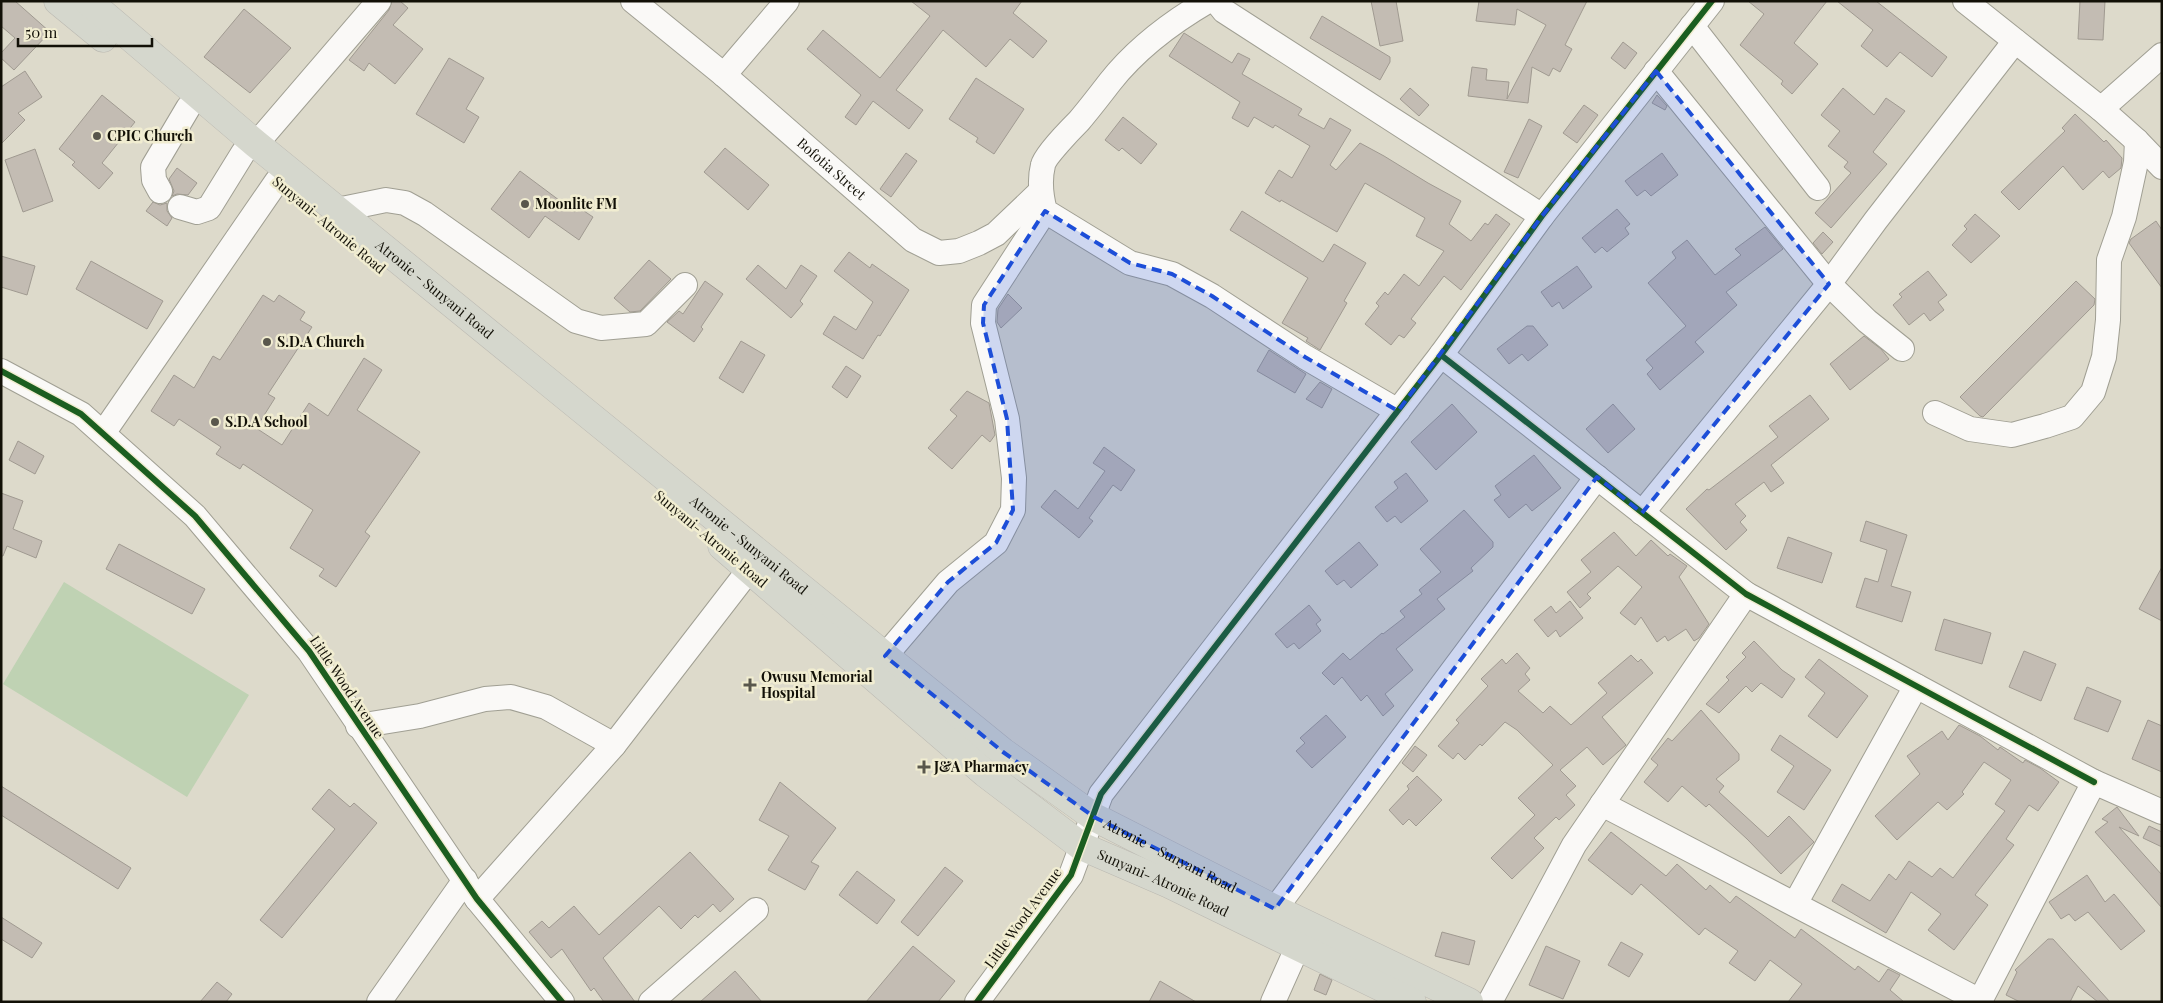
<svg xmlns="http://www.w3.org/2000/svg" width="2163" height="1003" font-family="'Playfair Display',serif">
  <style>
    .green { fill: #bfd2b3 }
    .building { fill: #c3bcb3; stroke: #a09a91 }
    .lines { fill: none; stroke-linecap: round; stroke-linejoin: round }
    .minor-casing { stroke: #a09f93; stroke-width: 26 }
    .highway-casing { stroke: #bbb9b2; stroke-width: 29 }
    .minor { stroke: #faf9f7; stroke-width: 24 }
    .highway { stroke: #d5d7cd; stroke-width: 28 }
    .cycleway-casing { stroke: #f1edd1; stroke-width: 9 }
    .cycleway { stroke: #1b5e20; stroke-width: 6 }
    .marked { fill: #1d4ed8; fill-opacity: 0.2; stroke: #1d4ed8; stroke-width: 4; stroke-dasharray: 10 6; stroke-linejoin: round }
    .poi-dot { fill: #59574c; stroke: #f1edd1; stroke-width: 2 }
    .labels { text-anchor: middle; stroke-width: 5; stroke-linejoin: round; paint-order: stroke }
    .poi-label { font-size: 14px; font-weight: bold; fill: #121007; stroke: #f1edd1; text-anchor: start }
    .street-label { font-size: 14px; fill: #121007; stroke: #f1edd1 }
  </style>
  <rect width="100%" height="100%" fill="#dddacb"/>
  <path class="green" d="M64 582 249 695 187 797 3 684Z"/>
  <path class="building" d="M1 1H15L50 32 14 70 1 58V53L15 38 1 26Z
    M392 1H400L408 8 393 25 423 49 395 84 369 63 364 71 349 60 389 10Z
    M911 1H1022L1013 13 1047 41 1033 58 1010 39 986 67 943 30 896 90 923 110 909 129 873 101 856 125 845 117 861 95 807 49 823 30 880 78 930 16Z
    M1371 1H1396L1403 41 1380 46Z
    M1479 1H1587L1565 45 1572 49 1560 72 1553 68 1549 76 1532 67 1528 103 1468 96 1472 67 1487 69 1486 80 1509 82 1507 99 1546 25 1517 9 1515 25 1476 21Z
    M1748 1H1827L1794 43 1818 64 1792 94 1781 84 1783 81 1740 45 1764 14Z
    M1837 1H1876L1947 57 1932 77 1900 52 1887 67 1861 46 1873 30Z
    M2080 1H2105L2103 40 2078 39Z
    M244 9 291 48 250 93 204 57Z
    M1322 16 1390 57V62L1380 80 1310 38Z
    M1184 33 1232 63 1238 53 1250 59 1242 74 1302 109 1298 115 1324 129 1330 118 1351 130 1330 165 1336 170 1360 143 1384 156 1428 183 1461 201 1449 224 1471 241 1485 223 1488 225 1496 214 1510 224 1461 290 1444 276 1411 319 1416 323 1404 338 1399 335 1391 345 1365 324 1379 306 1376 303 1385 292 1388 295 1404 274 1419 286 1444 251 1416 236 1425 218 1365 183 1337 232 1281 200 1280 202 1265 193 1279 170 1292 178 1310 146 1275 125 1273 128 1254 117 1248 127 1232 118 1240 102 1169 56Z
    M1623 42 1637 53 1625 69 1611 58Z
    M449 58 484 78 466 109 479 117 464 143 416 114Z
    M25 71 42 97 18 113 25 120 1 144V87Z
    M976 78 1024 109 994 154 976 142 978 138 949 119Z
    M1410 88 1429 105 1419 116 1400 99Z
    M1843 88 1874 115 1886 98 1905 111 1873 152 1887 164 1831 228 1815 213 1851 173 1844 167 1848 162 1828 146 1840 131 1821 115Z
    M102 95 135 122 102 163 113 173 99 189 72 165 75 162 59 149Z
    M1657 95 1667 106 1665 110 1652 103Z
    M1584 105 1598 115 1577 143 1563 133Z
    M2075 114 2104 142 2106 140 2122 158 2121 168 2109 178 2103 171 2083 190 2063 166 2019 210 2001 192 2065 131 2062 128Z
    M1123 117 1157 144 1141 164 1122 148 1119 151 1105 140Z
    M1529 119 1542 126 1518 178 1504 172Z
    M725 148 769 185 748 210 704 172Z
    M35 149 53 201 23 212 5 160Z
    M906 153 917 161 891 197 880 189Z
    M1662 153 1678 175 1651 196 1645 190 1637 196 1625 181Z
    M177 168 197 183 188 195 177 194 172 196 174 191 169 179Z
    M520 171 575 212 578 207 593 217 579 240 545 216 529 238 491 209Z
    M153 202 160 205 167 203V211L172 218 167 226 146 211Z
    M1617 209 1630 224 1625 228 1629 234 1607 252 1602 247 1595 253 1582 238Z
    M1242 211 1323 262 1334 244 1366 263 1344 301 1347 303 1320 350 1306 341 1308 338 1282 323 1308 278 1230 230Z
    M1975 214 2000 236 1971 263 1952 245 1967 229 1964 226Z
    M2156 221 2162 230V288L2129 243 2131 239Z
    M1765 227 1783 249 1726 292 1737 305 1695 342 1704 352 1660 390 1647 374 1653 368 1646 360 1686 326 1648 283 1676 258 1672 252 1687 240 1715 275 1741 255 1735 249Z
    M1823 232 1833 242 1822 254 1813 243Z
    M849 252 870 268 872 264 909 290 880 336 878 335 863 359 823 334 834 316 856 330 873 302 834 271Z
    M1 256 35 266 27 295 1 287Z
    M649 260 671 279 640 311 630 312 614 298Z
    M91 261 163 301 147 329 76 289Z
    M758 265 786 289 801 265 817 276 800 301 803 304 791 318 746 279Z
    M1577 266 1592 287 1563 309 1559 302 1552 307 1541 292Z
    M1928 271 1947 295 1938 302 1944 310 1930 321 1924 313 1909 325 1893 305 1902 297 1899 294Z
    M705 281 723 294 701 327 703 329 694 342 667 322 679 311 683 314Z
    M2076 281 2095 299 2094 305 1983 417 1980 416 1960 397Z
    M1008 294 1022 308 1001 328 997 322 998 309Z
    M263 295 274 302 279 295 305 312 300 320 312 327 268 394 275 398 256 428 282 445 309 403 328 416 364 358 382 370 357 410 420 452 365 532 370 536 336 587 319 576 324 569 290 548 313 510 243 464 240 469 216 454 221 447 179 419 174 426 151 411 174 375 194 388 213 356 220 360Z
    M1527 326H1533L1548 345 1528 361 1522 354 1509 364 1497 349Z
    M1864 336 1881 349 1889 359 1850 390 1830 364Z
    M741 341 765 355 743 393 719 378Z
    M1269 350 1306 374 1295 393 1257 371Z
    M846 366 861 376 847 398 832 387Z
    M1320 382 1332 389 1322 408 1306 399Z
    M967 391 989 403 995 435 990 442 982 435 952 469 928 448 957 416 950 410Z
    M1810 395 1829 419 1771 465 1784 483 1771 492 1764 482 1735 504 1746 516 1740 522 1747 530 1726 550 1686 509 1707 489 1709 490 1778 437 1769 426Z
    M1452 404 1477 432 1436 470 1411 442Z
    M1613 404 1635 429 1608 453 1586 429Z
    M18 441 44 456 35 474 9 460Z
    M1104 447 1135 470 1121 491 1113 485 1089 518 1093 521 1079 538 1041 507 1055 490 1078 509 1105 471 1093 463Z
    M1534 455 1561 488 1532 511 1526 504 1509 518 1494 500 1501 495 1495 486Z
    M1406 473 1428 501 1401 523 1395 516 1387 522 1375 507 1398 488 1394 482Z
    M1 493 23 501 13 529 42 541 36 558 7 546 3 556H1Z
    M1464 510 1493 542V547L1471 568 1473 571 1437 599 1445 609 1396 649 1413 670 1385 694 1394 706 1383 716 1367 695 1361 701 1342 677 1334 685 1322 673 1343 653 1350 660 1382 633 1383 634 1405 617 1400 611 1422 594 1419 590 1441 572 1420 549Z
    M1866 521 1907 535 1891 586 1911 592 1902 622 1856 607 1865 578 1878 582 1887 550 1860 541Z
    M1614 532 1636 556 1651 540 1668 556 1670 554 1687 566 1679 577 1709 624 1699 638 1694 641 1686 629 1668 641 1665 636 1657 642 1641 617 1635 625 1620 613 1642 587 1618 566 1587 594 1591 598 1580 608 1567 592 1591 572 1581 560Z
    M1788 537 1832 553 1822 583 1777 568Z
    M1359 542 1378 565 1351 588 1344 580 1337 585 1325 571Z
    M119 544 205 589 192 614 106 569Z
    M2162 567V621L2139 609Z
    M1570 601 1583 618 1560 637 1556 630 1548 637 1534 620 1551 606 1556 613Z
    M1309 605 1321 620 1316 624 1321 631 1299 649 1294 643 1287 648 1275 634Z
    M1944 619 1991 633 1982 664 1935 650Z
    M1754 641 1782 670 1795 679 1782 698 1761 683 1752 692 1746 686 1719 713 1706 704 1729 680 1726 677 1746 657 1742 653Z
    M2024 651 2056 664 2041 701 2009 687Z
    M1517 653 1530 668 1525 674 1530 680 1518 691 1543 713 1550 706 1571 725 1607 693 1598 683 1631 655 1638 662 1641 659 1653 673 1602 717 1626 745 1603 765 1587 747 1560 770 1576 786 1566 795 1575 805 1559 820 1556 817 1534 838 1544 848 1512 879 1491 858 1535 815 1518 798 1553 765 1517 730 1505 722 1482 746 1480 744 1465 760 1458 753 1453 759 1438 746 1459 723 1456 720 1488 686 1481 679 1502 659 1506 664Z
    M1819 659 1868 696 1837 738 1808 716 1825 693 1805 677Z
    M2087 687 2121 701 2108 732 2074 719Z
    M1701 710 1739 754V760L1716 779 1724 786 1719 792 1768 837 1789 816 1814 842 1781 874 1747 839 1709 804 1706 807 1682 786 1668 802 1644 782 1658 765 1651 759 1668 738 1672 741Z
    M1326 715 1346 737 1312 768 1296 751 1305 743 1300 738Z
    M2148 720 2162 726V772L2132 759Z
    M1959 725 1980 736 1998 750 2000 747 2023 763 2025 760 2040 768 2059 782 2038 811 2029 805 2006 839 2014 845 1975 895 1988 905 1954 950 1928 930 1941 914 1911 892 1886 933 1832 901 1842 884 1870 901 1889 874 1896 880 1909 861 1932 877 1940 868 1953 878 2005 811 1995 804 2011 780 1984 762 1962 792 1964 794 1947 810 1938 802 1897 840 1875 816 1920 774 1907 756 1942 731 1948 740Z
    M1780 735 1831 770 1804 810 1777 792 1794 766 1771 750Z
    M1415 746 1427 755 1413 772 1402 763Z
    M1417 776 1442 800 1416 826 1409 819 1403 825 1389 810 1409 789 1407 786Z
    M780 782 836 828 811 862 819 866 805 890 768 870 789 836 759 820Z
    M1 786 131 868 118 889 1 815Z
    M329 789 350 807 354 803 377 823 282 938 260 920 335 829 312 809Z
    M2117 807 2139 836 2119 827 2162 875V908L2095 832 2108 822 2102 819Z
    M2149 826 2162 832V847L2143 838Z
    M1611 832 1666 876 1677 864 1706 890 1710 885 1730 903 1736 896 1795 938 1801 929 1855 970 1858 966 1879 982 1888 969 1900 975 1890 990 1904 1002H1788L1802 984 1770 960 1755 981 1729 963 1738 951 1705 928 1699 935 1641 884 1632 895 1588 860Z
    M690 852 734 899 720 912 713 904 698 918 695 915 681 929 659 906 603 958 635 1002H604L594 988 591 991 562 949 551 958 529 932 542 921 549 928 574 906 599 935Z
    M945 867 963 881 918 936 901 922Z
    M857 871 895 900 877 924 839 895Z
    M2087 875 2105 902 2114 894 2145 931 2121 950 2088 912 2075 921 2069 914 2061 919 2049 902Z
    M1 917 42 943 32 958 1 939Z
    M1442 932 1475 941 1469 965 1435 956Z
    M2048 939H2053L2110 1002H2098L2078 986 2070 1002H2020L2006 995 2017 972 2015 970Z
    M1621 942 1643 954 1629 977 1608 965Z
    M913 946 955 981 938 1002H866Z
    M1546 946 1580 961 1563 999 1529 985Z
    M735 971 762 1002H700Z
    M1320 974 1332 980 1326 995 1314 990Z
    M1160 981 1196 1002H1149Z
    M217 982 232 994 226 1002H200Z"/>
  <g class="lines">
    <g class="minor-casing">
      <g id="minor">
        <path id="s1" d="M633 1 724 75 913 240 939 253 959 251 979 243 996 234 1040 192"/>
        <path d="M1208 1C1172 22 1136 49 1110 82 1100 95 1090 108 1079 121 1071 129 1045 156 1043 165 1039 181 1041 196 1045 211L1130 263 1172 274 1212 296 1305 357 1398 411"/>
        <path d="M1216 1 1224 11 1542 216"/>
        <path d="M1965 1 2101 109 2162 55"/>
        <path d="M1692 26 1818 188"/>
        <path d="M1656 71 1829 284 1867 321 1902 349"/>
        <path d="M724 75 787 1"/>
        <path d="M2101 109 2137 141 2162 167"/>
        <path d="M256 144 379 1"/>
        <path d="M160 191 154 180 153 167 188 108"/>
        <path d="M180 207 197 212 209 208 243 153"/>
        <path d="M337 210 386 200 405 203 425 214 576 321 601 328 646 324 685 285"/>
        <path d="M1441 355 1746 594 2094 782"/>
        <path d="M1 371 81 414 195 516 309 651 477 899 562 1002"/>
        <path d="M1935 413 1970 429 2012 435 2045 426 2072 417 2093 392 2104 357 2108 320 2109 260 2124 217 2136 162 2137 141"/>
        <path d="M104 432 277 181"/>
        <path d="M1642 513 1829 284 1876 220 2015 41"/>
        <path d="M885 656 948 582 996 543 1013 510 1014 478 1007 419 983 323 984 305 1045 211"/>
        <path d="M358 726 420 716 485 699 511 697 546 707 614 745"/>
        <path d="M1602 804 1980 1001"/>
        <path d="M477 899 614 745 749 570"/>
        <path d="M1795 904 1916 686"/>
        <path d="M1275 909 1597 477"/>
        <path d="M379 1002 465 880"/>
        <path d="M651 1002 756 910"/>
        <path d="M977 1002 1071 875 1101 794 1441 355 1542 216 1712 1"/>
        <path d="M1273 1002 1298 946"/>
        <path d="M1490 1002 1574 845 1746 594"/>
        <path d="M1982 1002 1980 1001 2094 782 2162 812"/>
      </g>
    </g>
    <g class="highway-casing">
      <g id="highway">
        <path d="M58 1 103 38"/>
        <path id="s2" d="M88 1 256 144 1003 752 1094 817 1275 909 1469 1002"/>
        <path id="s3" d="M722 546 985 773 1081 846 1169 884 1412 1002"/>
      </g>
    </g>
    <use href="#minor" class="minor"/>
    <use href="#highway" class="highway"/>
    <g class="cycleway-casing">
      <path id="cycleway" d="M1441 355 1746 594 2094 782
        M1 371 81 414 195 516 309 651 477 899 562 1002
        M977 1002 1071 875 1101 794 1441 355 1542 216 1712 1"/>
    </g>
    <use href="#cycleway" class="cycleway"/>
  </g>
  <path class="marked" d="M1656 71 1829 284 1642 513 1597 477 1275 909 1094 817 1003 752 885 656 948 582 996 543 1013 510 1007 419 983 323 984 305 1045 211 1130 263 1172 274 1212 296 1305 357 1398 411 1542 216Z"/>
  <g class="poi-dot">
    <circle cx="97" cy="136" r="5"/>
    <circle cx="525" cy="204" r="5"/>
    <circle cx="267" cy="342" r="5"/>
    <circle cx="215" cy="422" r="5"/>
    <path d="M747.5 677.5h5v5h5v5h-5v5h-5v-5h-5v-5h5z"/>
    <path d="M921.5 759.5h5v5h5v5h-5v5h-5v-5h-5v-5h5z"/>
  </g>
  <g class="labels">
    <g class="poi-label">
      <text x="107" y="141">CPIC Church</text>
      <text x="535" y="209">Moonlite FM</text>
      <text x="277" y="347">S.D.A Church</text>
      <text x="225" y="427">S.D.A School</text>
      <text x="761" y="682">Owusu Memorial<tspan x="761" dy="16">Hospital</tspan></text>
      <text x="934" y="772">J&amp;A Pharmacy</text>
    </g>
    <g class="street-label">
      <text dy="5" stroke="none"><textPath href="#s1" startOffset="260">Bofotia Street</textPath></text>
      <text transform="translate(329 225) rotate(40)" y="5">Sunyani- Atronie Road</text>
      <text dy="5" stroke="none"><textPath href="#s2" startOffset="451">Atronie - Sunyani Road</textPath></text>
      <text transform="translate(711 539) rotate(40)" y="5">Sunyani- Atronie Road</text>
      <text dy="5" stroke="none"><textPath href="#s2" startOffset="856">Atronie - Sunyani Road</textPath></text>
      <text transform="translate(347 687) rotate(56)" y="5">Little Wood Avenue</text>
      <text dy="5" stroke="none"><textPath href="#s2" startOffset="1381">Atronie - Sunyani Road</textPath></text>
      <text dy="5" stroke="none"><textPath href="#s3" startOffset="558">Sunyani- Atronie Road</textPath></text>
      <text transform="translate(1023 918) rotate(-54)" y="5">Little Wood Avenue</text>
    </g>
  </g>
  <rect width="2163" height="1003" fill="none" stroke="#121007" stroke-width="5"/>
  <path d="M18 38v8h134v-8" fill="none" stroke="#121007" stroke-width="2.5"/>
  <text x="25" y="38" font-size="15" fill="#121007" stroke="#f1edd1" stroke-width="4" paint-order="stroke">50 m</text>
</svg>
